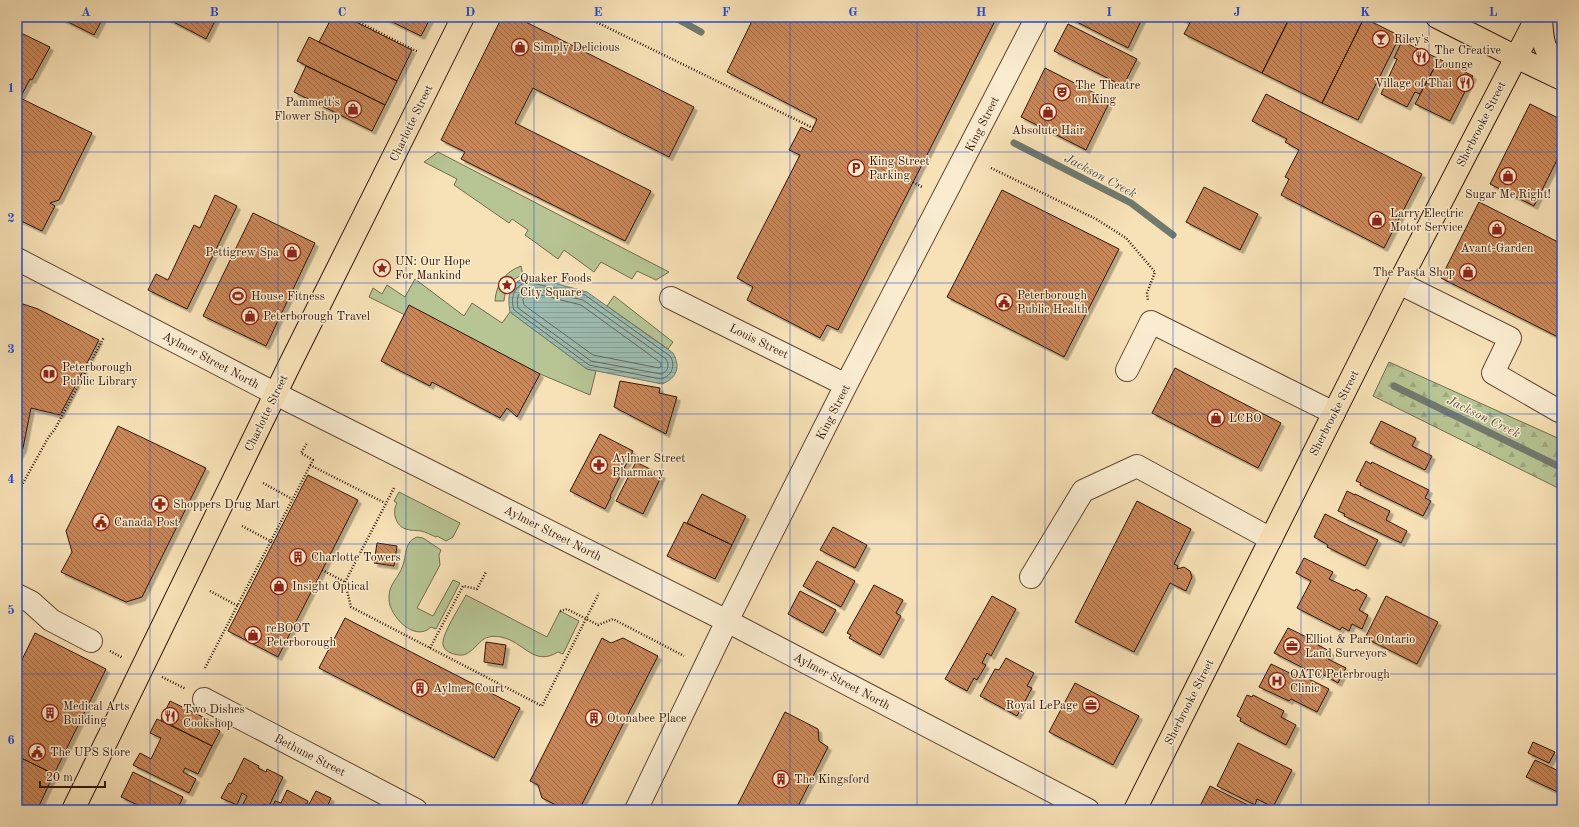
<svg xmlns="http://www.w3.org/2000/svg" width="1579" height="827" font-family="'Old Standard TT',serif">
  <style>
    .green { fill: #b7c493; stroke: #746c4e }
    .forest { fill: url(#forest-firs); stroke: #746c4e }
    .water { fill: url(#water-rules); stroke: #717a6e }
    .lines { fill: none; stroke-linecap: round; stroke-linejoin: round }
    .shore { stroke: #66695d; stroke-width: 1 }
    .stream { stroke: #717a6e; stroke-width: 7 }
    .building { fill: url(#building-back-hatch); stroke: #301509; filter: url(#shadow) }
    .minor-casing { stroke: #624834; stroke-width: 24 }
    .major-casing { stroke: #301509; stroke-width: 24 }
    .path { stroke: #301509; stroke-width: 2.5; stroke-dasharray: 1 2; stroke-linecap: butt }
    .minor { stroke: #faecd0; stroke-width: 22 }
    .major { stroke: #f7e1b6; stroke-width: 22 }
    .grid { fill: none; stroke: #1d4ed8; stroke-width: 1; stroke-opacity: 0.55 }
    .labels { text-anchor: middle; stroke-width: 3; stroke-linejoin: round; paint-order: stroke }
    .poi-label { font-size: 12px; fill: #301509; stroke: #faecd0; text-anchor: start }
    .street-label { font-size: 12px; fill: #301509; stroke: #faecd0 }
    .water-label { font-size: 13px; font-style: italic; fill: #565044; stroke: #faecd0 }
    .neatline { fill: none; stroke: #1d4ed8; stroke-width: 1.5 }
    .grid-label { font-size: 13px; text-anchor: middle; font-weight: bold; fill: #1d4ed8 }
  </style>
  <defs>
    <pattern id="forest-firs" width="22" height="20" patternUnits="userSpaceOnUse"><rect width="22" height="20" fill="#b7c493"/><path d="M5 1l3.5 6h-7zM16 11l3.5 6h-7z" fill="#9ea87d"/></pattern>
    <pattern id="water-rules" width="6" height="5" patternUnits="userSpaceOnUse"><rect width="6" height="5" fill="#9dbdb1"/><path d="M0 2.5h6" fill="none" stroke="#88a297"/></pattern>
    <pattern id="building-back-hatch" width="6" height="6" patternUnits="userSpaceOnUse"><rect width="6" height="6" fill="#c98759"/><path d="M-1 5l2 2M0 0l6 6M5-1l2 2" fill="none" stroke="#a46d48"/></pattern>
    <filter id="shadow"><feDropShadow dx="3.5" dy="3.5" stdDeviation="0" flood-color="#0004"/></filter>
  </defs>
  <rect width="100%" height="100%" fill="#f7e1b6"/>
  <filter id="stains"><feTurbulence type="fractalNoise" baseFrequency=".005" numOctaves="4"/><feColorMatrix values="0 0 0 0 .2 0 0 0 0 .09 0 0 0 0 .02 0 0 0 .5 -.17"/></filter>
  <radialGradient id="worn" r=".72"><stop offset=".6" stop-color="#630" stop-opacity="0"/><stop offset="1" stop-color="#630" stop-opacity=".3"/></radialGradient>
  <path class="green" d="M438 152 669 272 656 280 637 271 632 279 601 262 594 272 564 250 558 259 525 235 528 230 512 219 509 223 454 185 457 179 424 162Z
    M521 266 523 275C510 279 505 288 504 301H495C496 284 505 272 521 266Z
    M415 279 464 316 472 303 502 323 510 312 587 369 596 371 590 395 540 374 409 306 405 315 369 297 373 288 382 294 387 285 405 297Z
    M614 296 673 342 668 349 607 306Z
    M399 492 460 523 453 537 446 541 437 536 436 537C431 535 426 532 421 531 416 530 411 531 406 529 395 526 392 511 397 503L394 501Z
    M417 537 423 538 441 550 439 555 440 565 417 608 433 616 453 580 460 583 436 629 431 627C415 643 389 616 389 599 388 584 399 578 403 565 407 554 404 542 417 537Z
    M466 595 547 637 560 611 579 621 563 654 558 652C533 667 525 642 501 637 480 633 480 647 466 654 462 656 456 655 451 653 448 652 444 649 443 645 441 635 461 605 466 595Z"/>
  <path class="forest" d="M1389 362 1562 440V490L1373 396Z"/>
  <path class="water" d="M526 277 536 278 587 292 673 353C681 367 677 378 662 384L587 369 510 312C507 295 509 284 526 277Z"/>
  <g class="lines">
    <path class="shore" d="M527 282 585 295 670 356C676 365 672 376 661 379L589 365 514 310C510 297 514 286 527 282Z
      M528 287 583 300 666 359C670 365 668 372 661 374L591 361 518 308C516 298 518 290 528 287Z
      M527 293H533L581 305 661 363V367L659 368 593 355 524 305 523 300Z"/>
    <path class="stream" d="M674 17 701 32
      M1014 143 1131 203 1173 235
      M1394 386 1562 468"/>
  </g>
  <path class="building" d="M58 17H100L103 18 94 35Z
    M164 17H217L206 39Z
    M332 17H346L412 50 397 81 319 42Z
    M382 17H431L421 36Z
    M502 17H516L694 107 669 157 533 88 515 123 651 191 625 241 461 159 465 152 441 140Z
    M754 17H997L838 330 827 325 820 338 747 300 753 287 737 278 800 155 789 150 801 127 811 132 817 119 727 72Z
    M1069 17H1143L1128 48 1069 18Z
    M1178 17H1193L1190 23Z
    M1193 17H1290L1262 73 1184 34Z
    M1290 17 1364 18 1322 103 1262 73Z
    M1364 18 1400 36 1358 120 1322 103Z
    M1068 24 1137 59 1123 86 1054 51Z
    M17 31 50 47 32 80 30 79 20 98 92 133 59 200 50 203 55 206 42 231 17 219Z
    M309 37 397 81 385 105 297 61Z
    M1402 41 1439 59 1420 94 1415 92 1407 107 1381 94 1397 59 1394 58Z
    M1439 59 1473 76 1450 121 1415 104Z
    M306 66 385 105 372 131 294 92Z
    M1045 68 1110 101 1086 150 1021 117Z
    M1266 94 1422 174 1384 248 1281 195 1289 179 1285 177 1299 150 1285 142 1287 139 1252 121Z
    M1530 104 1562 120V150L1534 206 1490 184Z
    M1204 187 1258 214 1240 250 1186 222Z
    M1002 190 1119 249 1064 357 947 297Z
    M215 195 237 206 187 309 148 290 156 274 168 280 194 225 200 228Z
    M1479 202 1562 244V339L1441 278Z
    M253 213 315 243 266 346 203 316Z
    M17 302 38 309 99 340 60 415 31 408 23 448 17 459Z
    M409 305 540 374 517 417 507 408 500 418 432 382 430 386 381 361Z
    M1175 368 1281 423 1258 468 1152 413Z
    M620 381 660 388 659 393 677 397 666 434 614 407Z
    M1381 421 1416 438 1412 446 1432 456 1425 470 1370 443Z
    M118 426 206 468 142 597 126 602 61 572 72 552 66 531Z
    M600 434 633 451 610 496 611 497 605 509 570 491Z
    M1366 461 1371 464 1372 462 1429 490 1425 498 1431 501 1423 516 1360 485 1361 483 1356 481Z
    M636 462 662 475 643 514 616 501Z
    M308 475 358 500 278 657 228 631Z
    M1347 491 1355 495V494L1390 511 1386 520 1407 531 1401 543 1344 516 1345 514 1338 511Z
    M702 494 746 516 732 545 687 523Z
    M1137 501 1191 529 1174 564 1178 566 1177 569 1184 567 1190 571 1192 577 1186 591 1170 583 1134 652 1075 622Z
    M1325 514 1378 540 1365 566 1327 547 1328 545 1314 537Z
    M684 522 732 545 715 579 667 556Z
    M833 527 867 545 855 568 820 550Z
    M377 543 397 546 394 566 374 563Z
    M1304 558 1333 572 1329 579 1355 591 1356 589 1367 595 1359 610 1368 615 1362 629 1352 624 1349 631 1342 627 1340 630 1297 608 1311 581 1296 573Z
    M817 561 855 581 841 607 803 586Z
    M874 585 903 600 896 613 901 616 880 655 849 638 851 635 847 633Z
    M800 591 836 610 823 633 788 614Z
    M992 596 1016 609 991 656 987 653 982 663 986 665 977 680 974 678 967 691 945 679Z
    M1386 596 1438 622 1417 664 1365 638Z
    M345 618 520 708 494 758 319 668Z
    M1288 628 1319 643 1318 645 1331 652 1328 659 1346 668 1338 683 1320 673 1319 676 1274 653Z
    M35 633 106 669 54 774 17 756V670Z
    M602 638 611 643 623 638 658 656 579 810H566L542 798 538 785 530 781Z
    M486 642 506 645 503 665 484 662Z
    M1006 658 1034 673 1027 686 1032 688 1017 716 980 696 995 669 999 670Z
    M1271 664 1296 676 1297 673 1329 689 1317 712 1291 699 1289 701 1259 687Z
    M1075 683 1139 716 1113 765 1049 732Z
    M1247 695 1252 697 1253 695 1284 711 1281 717 1296 725 1286 745 1240 721 1241 718 1237 716Z
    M170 701 209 720 207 724 220 731 212 746 161 720Z
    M785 712 818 729 819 741 828 747 796 810H735Z
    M157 719 212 746 198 774 185 768 183 772 196 779 189 793 133 765 140 753 151 759 161 738 150 733Z
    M1533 742 1555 752 1549 763 1528 753Z
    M1238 743 1292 770 1273 807 1257 799 1255 805 1217 786Z
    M17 756 54 774 37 810H17Z
    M244 758 259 766 258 768 266 772 267 769 283 777 269 806 264 804 261 810H245L241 808 247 796 242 793 237 805 221 798 229 783 231 784Z
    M1535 760 1561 772 1562 769V794L1526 777Z
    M133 772 183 797 177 810H148L121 797Z
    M1210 786 1258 810H1198Z
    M287 790 308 801 304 810H271L275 801 281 803Z
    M316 791 331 798 328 805 337 810H306Z
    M1343 805 1353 810H1340Z"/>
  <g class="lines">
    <g class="minor-casing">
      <path id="minor" d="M17 259 276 394 727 621 1088 810
        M1399 283 1510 338 1493 373 1559 411H1562
        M671 298 846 385
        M1127 370 1151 322 1334 413
        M1031 577 1083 491 1137 466 1271 539
        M17 595 31 602 51 620 91 641
        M204 699 416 810
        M636 810 727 621 846 385 1037 17"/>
    </g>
    <g class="major-casing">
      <path id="major" d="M1437 17 1516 57 1562 79
        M1541 17C1542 41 1543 52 1562 69
        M73 810 289 366 463 17
        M1135 810 1399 283 1537 17"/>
    </g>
    <path class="path" d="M349 17 418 52
      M586 17 813 128
      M991 168 1096 219 1126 238 1155 272 1147 293 1148 301
      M913 182 922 187
      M310 465 385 503
      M263 483 292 499
      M17 494 48 438 55 429 104 337
      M242 526 274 543
      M322 570 345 582 351 607 542 706 599 593
      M345 582 394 488
      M210 591 238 606
      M560 611 567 609 598 625 613 619 684 656
      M430 648 463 586 477 589 486 572
      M110 651 123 658
      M205 668 313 460 301 453 307 443
      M162 677 186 689"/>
    <use href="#minor" class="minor"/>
    <use href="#major" class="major"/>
  </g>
  <path class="grid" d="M150 17V810M278 17V810M406 17V810M534 17V810M662 17V810M790 17V810M917 17V810M1045 17V810M1173 17V810M1301 17V810M1429 17V810M17 152H1562M17 283H1562M17 414H1562M17 544H1562M17 674H1562"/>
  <defs>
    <g id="bar-ring" transform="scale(0.9)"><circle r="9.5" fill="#faecd0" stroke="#8f2418" stroke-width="1.5"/><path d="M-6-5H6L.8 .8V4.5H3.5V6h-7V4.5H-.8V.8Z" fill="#8f2418"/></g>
    <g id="shop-ring" transform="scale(0.9)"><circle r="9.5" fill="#faecd0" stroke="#8f2418" stroke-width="1.5"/><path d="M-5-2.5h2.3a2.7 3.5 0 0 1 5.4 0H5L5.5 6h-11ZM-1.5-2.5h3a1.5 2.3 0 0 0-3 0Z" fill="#8f2418"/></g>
    <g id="restaurant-ring" transform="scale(0.9)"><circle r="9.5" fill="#faecd0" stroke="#8f2418" stroke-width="1.5"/><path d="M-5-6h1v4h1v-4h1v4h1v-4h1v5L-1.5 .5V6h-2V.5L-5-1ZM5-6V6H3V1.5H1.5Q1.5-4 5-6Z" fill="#8f2418"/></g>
    <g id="theatre-ring" transform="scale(0.9)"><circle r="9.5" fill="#faecd0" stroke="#8f2418" stroke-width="1.5"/><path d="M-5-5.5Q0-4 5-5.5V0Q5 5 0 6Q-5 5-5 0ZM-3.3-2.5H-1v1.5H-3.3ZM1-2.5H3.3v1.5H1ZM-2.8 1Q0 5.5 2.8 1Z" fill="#8f2418"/></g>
    <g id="parking-ring" transform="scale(0.9)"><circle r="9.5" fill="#faecd0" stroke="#8f2418" stroke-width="1.5"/><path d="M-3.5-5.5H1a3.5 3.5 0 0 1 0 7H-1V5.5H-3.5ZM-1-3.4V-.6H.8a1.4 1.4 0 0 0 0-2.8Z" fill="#8f2418"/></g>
    <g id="sight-ring" transform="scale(0.9)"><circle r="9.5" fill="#faecd0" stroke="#8f2418" stroke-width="1.5"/><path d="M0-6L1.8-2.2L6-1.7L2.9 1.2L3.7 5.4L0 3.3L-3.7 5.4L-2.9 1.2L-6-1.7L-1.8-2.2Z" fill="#8f2418"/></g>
    <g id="stadium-ring" transform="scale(0.9)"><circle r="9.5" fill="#faecd0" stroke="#8f2418" stroke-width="1.5"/><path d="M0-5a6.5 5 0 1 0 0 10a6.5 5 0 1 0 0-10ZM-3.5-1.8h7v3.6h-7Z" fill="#8f2418"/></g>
    <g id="civic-ring" transform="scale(0.9)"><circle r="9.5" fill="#faecd0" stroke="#8f2418" stroke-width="1.5"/><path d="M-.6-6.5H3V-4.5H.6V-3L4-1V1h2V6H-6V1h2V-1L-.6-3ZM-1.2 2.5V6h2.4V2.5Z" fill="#8f2418"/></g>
    <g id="library-ring" transform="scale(0.9)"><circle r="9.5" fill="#faecd0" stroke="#8f2418" stroke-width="1.5"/><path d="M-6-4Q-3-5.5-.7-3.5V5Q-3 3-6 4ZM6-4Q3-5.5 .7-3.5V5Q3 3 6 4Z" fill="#8f2418"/></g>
    <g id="pharmacy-ring" transform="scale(0.9)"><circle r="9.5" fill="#faecd0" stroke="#8f2418" stroke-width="1.5"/><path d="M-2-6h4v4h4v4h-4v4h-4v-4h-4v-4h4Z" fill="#8f2418"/></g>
    <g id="building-ring" transform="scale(0.9)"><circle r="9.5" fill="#faecd0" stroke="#8f2418" stroke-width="1.5"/><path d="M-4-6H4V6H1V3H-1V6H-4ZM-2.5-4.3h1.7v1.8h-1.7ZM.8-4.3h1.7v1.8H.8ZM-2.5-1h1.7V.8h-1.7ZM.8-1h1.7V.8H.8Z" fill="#8f2418"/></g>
    <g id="office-ring" transform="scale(0.9)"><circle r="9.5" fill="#faecd0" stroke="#8f2418" stroke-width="1.5"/><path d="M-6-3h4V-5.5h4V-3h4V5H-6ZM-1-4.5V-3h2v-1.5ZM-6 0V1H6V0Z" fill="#8f2418"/></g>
    <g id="hospital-ring" transform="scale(0.9)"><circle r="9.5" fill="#faecd0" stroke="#8f2418" stroke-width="1.5"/><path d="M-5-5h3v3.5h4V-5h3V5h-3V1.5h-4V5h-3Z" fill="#8f2418"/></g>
  </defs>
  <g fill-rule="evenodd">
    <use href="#bar-ring" x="1381" y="39"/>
    <use href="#shop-ring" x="520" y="47"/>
    <use href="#restaurant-ring" x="1421" y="57"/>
    <use href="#restaurant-ring" x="1465" y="83"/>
    <use href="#theatre-ring" x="1062" y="92"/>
    <use href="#shop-ring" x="353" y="109"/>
    <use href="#shop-ring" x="1048" y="112"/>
    <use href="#parking-ring" x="856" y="168"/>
    <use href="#shop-ring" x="1508" y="176"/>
    <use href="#shop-ring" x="1377" y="220"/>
    <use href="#shop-ring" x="1497" y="229"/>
    <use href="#shop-ring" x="292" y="252"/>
    <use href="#sight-ring" x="382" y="268"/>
    <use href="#shop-ring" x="1468" y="272"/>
    <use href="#sight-ring" x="507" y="285"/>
    <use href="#stadium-ring" x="238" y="296"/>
    <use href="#civic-ring" x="1004" y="302"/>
    <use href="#shop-ring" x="250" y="316"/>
    <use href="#library-ring" x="49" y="374"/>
    <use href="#shop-ring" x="1216" y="418"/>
    <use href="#pharmacy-ring" x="599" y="465"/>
    <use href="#pharmacy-ring" x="160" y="504"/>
    <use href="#civic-ring" x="101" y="522"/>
    <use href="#building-ring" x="298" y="557"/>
    <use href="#shop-ring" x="279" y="586"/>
    <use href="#shop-ring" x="253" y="635"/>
    <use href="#office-ring" x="1292" y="646"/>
    <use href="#hospital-ring" x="1277" y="681"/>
    <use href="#building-ring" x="420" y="688"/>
    <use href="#office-ring" x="1091" y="705"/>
    <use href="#building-ring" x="50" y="713"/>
    <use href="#restaurant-ring" x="170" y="716"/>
    <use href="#building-ring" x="594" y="718"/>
    <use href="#civic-ring" x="37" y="752"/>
    <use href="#building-ring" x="781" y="779"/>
  </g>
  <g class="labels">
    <g class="poi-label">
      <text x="1394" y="43">Riley's</text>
      <text x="533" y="51">Simply Delicious</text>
      <text x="1434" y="54">The Creative<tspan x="1434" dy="14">Lounge</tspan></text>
      <text x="1452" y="87" text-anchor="end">Village of Thai</text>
      <text x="1075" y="89">The Theatre<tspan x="1075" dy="14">on King</tspan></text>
      <text x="340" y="106" text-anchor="end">Pammett's<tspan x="340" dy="14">Flower Shop</tspan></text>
      <text x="1048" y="134" text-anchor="middle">Absolute Hair</text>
      <text x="869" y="165">King Street<tspan x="869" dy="14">Parking</tspan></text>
      <text x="1508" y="198" text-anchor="middle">Sugar Me Right!</text>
      <text x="1390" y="217">Larry Electric<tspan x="1390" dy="14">Motor Service</tspan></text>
      <text x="1497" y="252" text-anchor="middle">Avant-Garden</text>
      <text x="279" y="256" text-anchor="end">Pettigrew Spa</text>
      <text x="395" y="265">UN: Our Hope<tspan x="395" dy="14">For Mankind</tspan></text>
      <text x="1455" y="276" text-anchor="end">The Pasta Shop</text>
      <text x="520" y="282">Quaker Foods<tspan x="520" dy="14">City Square</tspan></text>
      <text x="1017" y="299">Peterborough<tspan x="1017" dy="14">Public Health</tspan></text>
      <text x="251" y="300">House Fitness</text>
      <text x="263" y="320">Peterborough Travel</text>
      <text x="62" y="371">Peterborough<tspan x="62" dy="14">Public Library</tspan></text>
      <text x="1229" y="422">LCBO</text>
      <text x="612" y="462">Aylmer Street<tspan x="612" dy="14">Pharmacy</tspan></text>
      <text x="173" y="508">Shoppers Drug Mart</text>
      <text x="114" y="526">Canada Post</text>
      <text x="311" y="561">Charlotte Towers</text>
      <text x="292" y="590">Insight Optical</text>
      <text x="266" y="632">reBOOT<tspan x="266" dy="14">Peterborough</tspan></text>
      <text x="1305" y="643">Elliot &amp; Parr Ontario<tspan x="1305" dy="14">Land Surveyors</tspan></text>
      <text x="1290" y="678">OATC Peterbrough<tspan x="1290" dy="14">Clinic</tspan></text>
      <text x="433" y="692">Aylmer Court</text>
      <text x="1078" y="709" text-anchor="end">Royal LePage</text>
      <text x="63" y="710">Medical Arts<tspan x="63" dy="14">Building</tspan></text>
      <text x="183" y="713">Two Dishes<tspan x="183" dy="14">Cookshop</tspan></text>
      <text x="607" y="722">Otonabee Place</text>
      <text x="50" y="756">The UPS Store</text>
      <text x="794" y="783">The Kingsford</text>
    </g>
    <g class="street-label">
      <text transform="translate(411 123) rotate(-64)" y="4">Charlotte Street</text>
      <text transform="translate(982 124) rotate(-63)" y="4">King Street</text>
      <text transform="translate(1481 124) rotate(-63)" y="4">Sherbrooke Street</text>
      <text transform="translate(759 341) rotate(26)" y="4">Louis Street</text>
      <text transform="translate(211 360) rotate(28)" y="4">Aylmer Street North</text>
      <text transform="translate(833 412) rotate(-63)" y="4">King Street</text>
      <text transform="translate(266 413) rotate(-64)" y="4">Charlotte Street</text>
      <text transform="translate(1334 413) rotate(-63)" y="4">Sherbrooke Street</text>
      <text transform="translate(553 533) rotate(27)" y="4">Aylmer Street North</text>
      <text transform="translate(842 681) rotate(28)" y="4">Aylmer Street North</text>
      <text transform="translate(1189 702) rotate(-63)" y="4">Sherbrooke Street</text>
      <text transform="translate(310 755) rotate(27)" y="4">Bethune Street</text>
    </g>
    <g class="water-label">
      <text transform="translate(1101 175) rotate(28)" y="5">Jackson Creek</text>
      <text transform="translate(1484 416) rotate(26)" y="5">Jackson Creek</text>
    </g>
  </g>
  <rect width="1579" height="827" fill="none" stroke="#f7e1b6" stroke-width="44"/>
  <path d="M40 781v6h65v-6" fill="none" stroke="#301509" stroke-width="2"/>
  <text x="46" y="781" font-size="12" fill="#301509" stroke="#faecd0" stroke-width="3" paint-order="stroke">20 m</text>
  <rect x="22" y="22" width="1535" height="783" class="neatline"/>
  <g class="grid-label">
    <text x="86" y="16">A</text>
    <text x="214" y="16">B</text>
    <text x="342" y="16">C</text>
    <text x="470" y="16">D</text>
    <text x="598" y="16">E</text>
    <text x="726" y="16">F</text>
    <text x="853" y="16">G</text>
    <text x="981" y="16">H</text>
    <text x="1109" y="16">I</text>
    <text x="1237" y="16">J</text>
    <text x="1365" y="16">K</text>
    <text x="1493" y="16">L</text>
    <text x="11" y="92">1</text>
    <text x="11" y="222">2</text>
    <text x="11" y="353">3</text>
    <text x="11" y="483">4</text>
    <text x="11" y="614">5</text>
    <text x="11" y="744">6</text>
  </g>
  <rect width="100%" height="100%" filter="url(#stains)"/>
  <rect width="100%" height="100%" fill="url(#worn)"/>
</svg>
